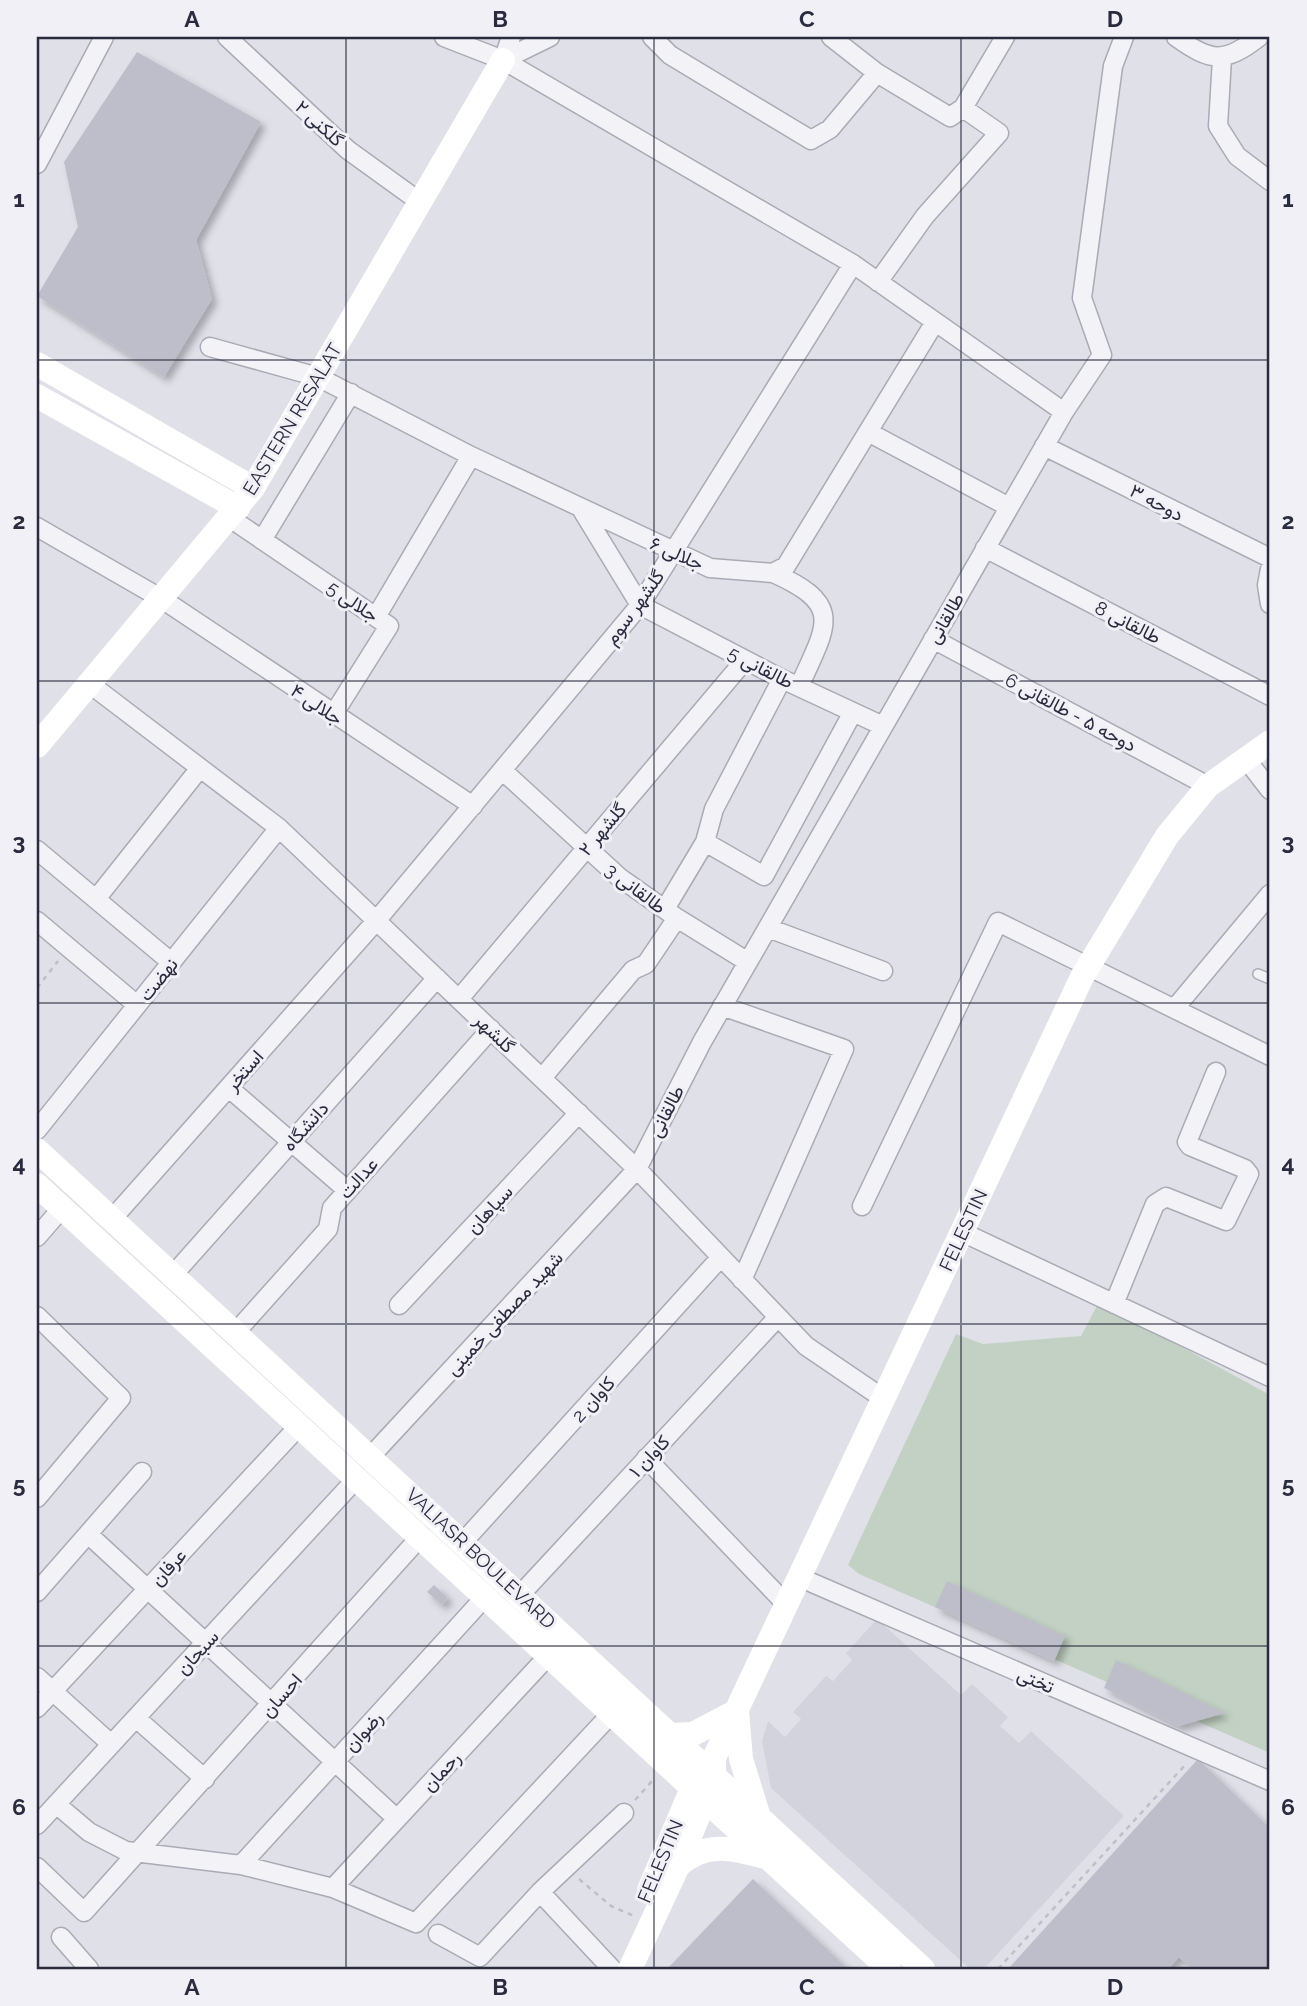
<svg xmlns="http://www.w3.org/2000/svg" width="1307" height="2006" font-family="Raleway,Vazirmatn,sans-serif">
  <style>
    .built { fill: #d3d3dd }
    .green { fill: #c2d1c3 }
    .building { fill: #bebeca; filter: url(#shadow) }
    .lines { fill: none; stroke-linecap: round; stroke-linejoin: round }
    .lane-casing { stroke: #a9aab5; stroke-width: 12 }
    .street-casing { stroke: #a9aab5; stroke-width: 21 }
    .path { stroke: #bfbfc7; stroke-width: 2.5; stroke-dasharray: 5 5; stroke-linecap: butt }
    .lane { stroke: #f3f3f7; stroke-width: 9 }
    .street { stroke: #f3f3f7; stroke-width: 18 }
    .secondary { stroke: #fff; stroke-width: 24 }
    .grid { fill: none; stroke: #2a2b3e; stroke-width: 2; stroke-opacity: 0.55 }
    .labels { text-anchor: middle; stroke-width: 6; stroke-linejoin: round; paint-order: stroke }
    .street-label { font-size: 19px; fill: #2a2b3e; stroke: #f0f0f6 }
    .neatline { fill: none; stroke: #2a2b3e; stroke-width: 2.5 }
    .grid-label { font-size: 23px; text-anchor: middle; font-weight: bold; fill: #2a2b3e }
  </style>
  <defs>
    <filter id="shadow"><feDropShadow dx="5" dy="5" stdDeviation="3.5" flood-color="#0004"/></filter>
  </defs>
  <rect width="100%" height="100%" fill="#e0e1e8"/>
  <path class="built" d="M877 1619 961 1695 972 1684 1008 1717 1000 1726 1019 1743 1031 1731 1124 1816 984 1969H970L771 1788 762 1741 768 1721 785 1737 801 1719 793 1712 826 1676 833 1681 852 1660 846 1653Z"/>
  <path class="green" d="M1099 1302 1270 1395V1753L859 1574 848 1565 956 1334 983 1344 1081 1336Z"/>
  <path class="building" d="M137 52 261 122 196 240 212 299 164 377 37 296 78 227 64 162Z
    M947 1581 1065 1636 1054 1661 935 1607Z
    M434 1585 448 1598 442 1605 427 1592Z
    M1116 1660 1225 1713 1178 1726 1104 1688Z
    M1198 1759 1270 1828V1969H1193L1179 1957 1168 1969H1008Z
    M753 1879 848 1969H667Z"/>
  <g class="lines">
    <g class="lane-casing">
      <path id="lane" d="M1258 974 1270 979"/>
    </g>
    <g class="street-casing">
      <path id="street" d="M227 37 348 150 420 202
        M444 37 503 60 853 264 1064 412
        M652 37 670 55 811 140 830 129 877 73
        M831 37 877 73 950 117 963 108 999 133 925 216 878 282
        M1176 37C1211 62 1224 64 1259 37
        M1222 58 1218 126 1237 156 1270 181
        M503 60 550 37
        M503 60 511 37
        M963 108 1005 37
        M37 164 104 37
        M210 347 318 377 471 456 710 568 773 573 786 566 935 322
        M868 432 1009 507
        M1044 446 1270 558
        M582 510 640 605 782 679 883 726
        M230 518 389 626 333 715
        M37 527 162 599 473 806
        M262 540 351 393
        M985 548 1270 696
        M1270 569 1267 585 1270 604
        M773 573C846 605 826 626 799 687
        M376 617 471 456
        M933 639 1208 786
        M90 684 279 828 637 1169 806 1346 884 1399
        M1246 759 1270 790
        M503 771 619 877 677 918 748 962
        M705 842 764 876 853 712
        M37 850 171 962
        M96 899 200 768
        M665 909 705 842 714 809 782 679
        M37 921 137 1005
        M768 928 883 971
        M459 999 745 660
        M722 1006 844 1049 742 1280
        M1175 1008 1270 894
        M542 1078 633 970 646 964 677 918
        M229 1088 347 1190
        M37 1130 279 828
        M862 1206 998 922 1270 1056
        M112 1219 376 921 640 605 853 264
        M962 1232 1270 1377
        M37 1237 62 1208
        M173 1275 437 978
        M1114 1304 1155 1204 1166 1197 1226 1221 1249 1174 1245 1169 1190 1146 1187 1142 1216 1072
        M399 1305 579 1113
        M37 1316 121 1398 37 1498
        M236 1332 328 1229 332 1208 491 1029
        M371 1456 637 1169 702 1042 1064 412 1102 355 1082 298 1113 66 1124 37
        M646 1458 786 1604
        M88 1534 397 1819
        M464 1541 721 1257
        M801 1578 1270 1781
        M37 1592 142 1472
        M520 1595 778 1317
        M37 1677 111 1744
        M37 1708 299 1426
        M136 1718 205 1779
        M56 1804 89 1832 126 1851 241 1865 333 1888 416 1923 612 1713
        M37 1825 357 1478
        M241 1865 485 1597
        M37 1867 84 1912 421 1536
        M333 1888 549 1655
        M540 1892 612 1969
        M438 1934 480 1957 540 1892 624 1813
        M61 1937 89 1969"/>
    </g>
    <path class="path" d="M37 988 58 961
      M635 1800 654 1779
      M579 1879 611 1906 634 1916
      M998 1969 1187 1763"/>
    <use href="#lane" class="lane"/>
    <use href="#street" class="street"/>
    <path class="secondary" d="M37 364 253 488
      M37 396 238 508
      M37 746 253 488 503 60
      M37 1150 923 1969
      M37 1185 889 1969
      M670 1735 693 1734 737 1711 741 1759 758 1814
      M678 1866C705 1841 732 1848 765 1857
      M649 1890 699 1772
      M630 1969 678 1866 714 1777V1758L1082 977 1167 836 1208 786 1270 742"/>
  </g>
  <path class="grid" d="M346 37V1969M654 37V1969M961 37V1969M37 360H1270M37 681H1270M37 1003H1270M37 1324H1270M37 1646H1270"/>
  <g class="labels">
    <g class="street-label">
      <text transform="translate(320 123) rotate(43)" y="7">گلکنی ۲</text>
      <text transform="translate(292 419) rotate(-59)" y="7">EASTERN RESALAT</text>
      <text transform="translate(1157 502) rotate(28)" y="7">دوحه ۳</text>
      <text transform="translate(677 553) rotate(24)" y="7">جلالی ۶</text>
      <text transform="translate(353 601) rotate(34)" y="7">جلالی 5</text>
      <text transform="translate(634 607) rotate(-54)" y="7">گلشهر سوم</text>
      <text transform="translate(945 618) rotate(-60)" y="7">طالقانی</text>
      <text transform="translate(1128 622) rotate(27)" y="7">طالقانی 8</text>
      <text transform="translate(761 667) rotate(27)" y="7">طالقانی 5</text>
      <text transform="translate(317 704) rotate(34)" y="7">جلالی ۴</text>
      <text transform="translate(1071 712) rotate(28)" y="7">دوحه ۵ - طالقانی 6</text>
      <text transform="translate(602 829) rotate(-50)" y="7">گلشهر ۲</text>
      <text transform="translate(636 888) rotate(37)" y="7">طالقانی 3</text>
      <text transform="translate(158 979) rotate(-51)" y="7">نهضت</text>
      <text transform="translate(495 1033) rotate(44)" y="7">گلشهر</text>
      <text transform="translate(244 1070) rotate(-49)" y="7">استخر</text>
      <text transform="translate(666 1111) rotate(-63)" y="7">طالقانی</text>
      <text transform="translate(305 1126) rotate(-48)" y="7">دانشگاه</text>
      <text transform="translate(358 1178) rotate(-48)" y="7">عدالت</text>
      <text transform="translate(489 1209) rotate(-47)" y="7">سپاهان</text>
      <text transform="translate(963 1230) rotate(-65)" y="7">FELESTIN</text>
      <text transform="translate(504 1313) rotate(-47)" y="7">شهید مصطفی خمینی</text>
      <text transform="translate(593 1399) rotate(-48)" y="7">کاوان 2</text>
      <text transform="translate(649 1456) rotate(-47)" y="7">کاوان ۱</text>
      <text transform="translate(481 1558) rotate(43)" y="7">VALIASR BOULEVARD</text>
      <text transform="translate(168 1567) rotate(-47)" y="7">عرفان</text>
      <text transform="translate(197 1652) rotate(-47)" y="7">سبحان</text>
      <text transform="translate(1036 1680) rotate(23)" y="7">تختی</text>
      <text transform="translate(281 1695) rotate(-48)" y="7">احسان</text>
      <text transform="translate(363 1731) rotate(-48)" y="7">رضوان</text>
      <text transform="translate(441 1771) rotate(-47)" y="7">رحمان</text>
      <text transform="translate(660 1861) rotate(-67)" y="7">FELESTIN</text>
    </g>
  </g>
  <rect width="1307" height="2006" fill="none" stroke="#f0f0f6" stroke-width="77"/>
  <rect x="38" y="38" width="1230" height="1930" class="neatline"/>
  <g class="grid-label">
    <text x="192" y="27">A</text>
    <text x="500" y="27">B</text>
    <text x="807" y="27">C</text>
    <text x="1115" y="27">D</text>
    <text x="19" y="207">1</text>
    <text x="1288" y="207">1</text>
    <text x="19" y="529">2</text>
    <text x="1288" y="529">2</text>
    <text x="19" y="850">3</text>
    <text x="1288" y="850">3</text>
    <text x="19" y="1172">4</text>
    <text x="1288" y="1172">4</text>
    <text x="19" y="1493">5</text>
    <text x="1288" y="1493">5</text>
    <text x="19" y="1815">6</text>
    <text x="1288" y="1815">6</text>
    <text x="192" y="1995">A</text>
    <text x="500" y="1995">B</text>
    <text x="807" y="1995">C</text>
    <text x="1115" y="1995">D</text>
  </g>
</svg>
